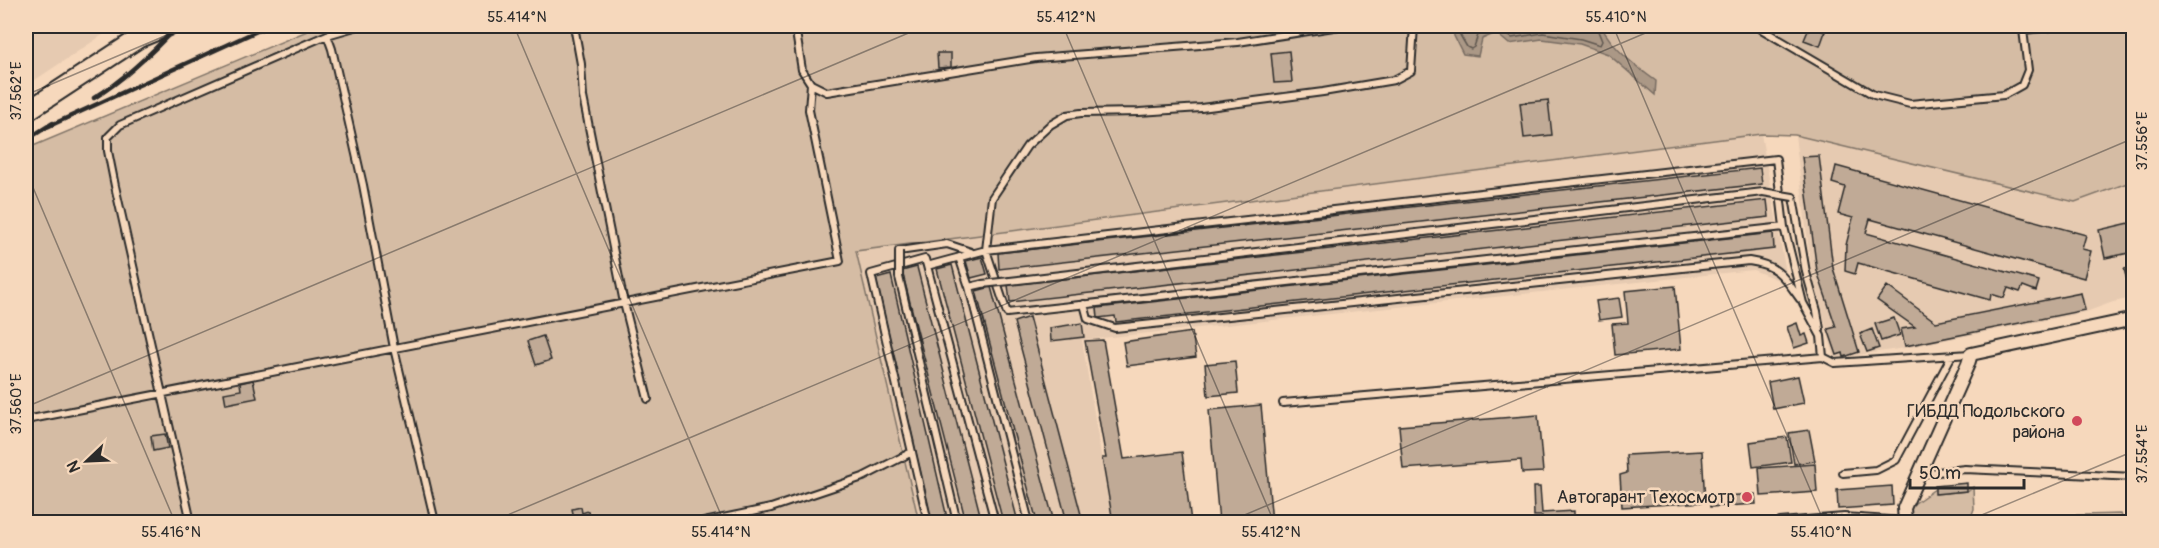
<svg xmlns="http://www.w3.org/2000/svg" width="2159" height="548" font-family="Pangolin,sans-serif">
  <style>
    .built { fill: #e6cab1 }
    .green { fill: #d5bca4; stroke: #807468; stroke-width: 1.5 }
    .water { fill: #ab9886; stroke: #786c62; stroke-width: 1.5 }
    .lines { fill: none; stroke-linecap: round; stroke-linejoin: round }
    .shore { stroke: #5e574f; stroke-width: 1.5 }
    .building { fill: #c0aa96; stroke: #2b2b2b; stroke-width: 1.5 }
    .lane-casing { stroke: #2b2b2b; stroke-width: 10 }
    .street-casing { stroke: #2b2b2b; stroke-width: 16 }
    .secondary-casing { stroke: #2b2b2b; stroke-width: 22 }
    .lane { stroke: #f6d8bc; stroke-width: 6 }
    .street { stroke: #f6d8bc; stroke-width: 12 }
    .secondary { stroke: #f6d8bc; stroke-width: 18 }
    .rail { stroke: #2b2b2b; stroke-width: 4.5 }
    .lane-bridge-casing { stroke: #2b2b2b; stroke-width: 10; stroke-linecap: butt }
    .lane-bridge { stroke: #f6d8bc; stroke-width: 6 }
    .ticks { fill: none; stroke: #2b2b2b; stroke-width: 1.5; stroke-opacity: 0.45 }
    .poi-dot { fill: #d1495b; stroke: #f6d8bc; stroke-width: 2 }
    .labels { text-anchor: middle; stroke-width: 5; stroke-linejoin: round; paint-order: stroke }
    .poi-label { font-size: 18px; fill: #2b2b2b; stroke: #f6d8bc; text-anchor: end }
    .neatline { fill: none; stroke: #2b2b2b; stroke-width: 2 }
    .ticks-label { font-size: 15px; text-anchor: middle; fill: #2b2b2b }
  </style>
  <rect width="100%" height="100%" fill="#f6d8bc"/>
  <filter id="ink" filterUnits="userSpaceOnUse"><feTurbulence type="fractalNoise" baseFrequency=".0167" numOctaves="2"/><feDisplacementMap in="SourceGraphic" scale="12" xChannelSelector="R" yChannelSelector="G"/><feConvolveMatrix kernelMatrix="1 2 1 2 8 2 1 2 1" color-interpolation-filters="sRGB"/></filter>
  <g filter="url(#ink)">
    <path class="built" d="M26 26H116L26 86Z
      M1761 134 1788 284 1753 270 1082 340 1112 522H919L856 251Z
      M1795 135 2075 202 2133 181V298L2113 302 2086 312 1905 348 1845 357H1834L1811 268Z"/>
    <path class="green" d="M319 26H2133V181L2075 202 1795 135 1761 134 856 251 919 522H26V149Z
      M1973 487 1974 509 1969 522 1909 521 1908 508 1935 489 1936 494 1967 491Z
      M2121 514 2124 522H1996L2003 517Z"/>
    <path class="water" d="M1453 26H1601C1613 49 1635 66 1656 81L1655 95 1608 54 1580 44 1542 39 1509 44 1496 33 1482 39 1478 56 1463 54 1454 36Z"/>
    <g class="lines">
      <path class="shore" d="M1459 26 1460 35 1467 47 1471 49 1474 47 1478 35 1496 27 1512 38 1543 33 1581 39 1600 45 1602 41 1596 26"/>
    </g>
    <path class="building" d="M1810 26 1825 32 1820 46 1804 40Z
      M1289 51 1292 82 1274 83 1271 53Z
      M937 53H951V67L938 68Z
      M1548 100 1552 135 1524 138 1520 103Z
      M1819 156 1833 268 1859 352 1844 357 1843 353 1837 355 1828 329 1836 327 1817 271 1802 157Z
      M1836 166 2086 235 2082 249 2091 251 2084 278 1870 219 1866 233 2039 281 2036 291 2023 286 2020 292 2008 288 2004 298 1991 294 1990 300 1858 263 1855 274 1845 271 1846 245 1853 218 1838 214 1845 187 1832 183Z
      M1760 168 1762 184 999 269 998 253Z
      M1767 200 1769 217 1010 302 1008 285Z
      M2134 222V252L2105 258 2099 230Z
      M1773 233 1774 249 1116 322 1115 316 1098 318 1097 308Z
      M982 257 987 274 971 278 966 261Z
      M952 265 1018 522H1003L937 269Z
      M917 267 982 522H966L902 271Z
      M2134 267V283L2128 284 2124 269Z
      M891 275 948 522H932L876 279Z
      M1675 286 1681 349 1615 355 1612 324 1628 323 1625 291Z
      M1887 286 1936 322 2081 293 2085 310 1905 346 1901 329 1915 327 1877 300Z
      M991 287 1054 522H1037L976 291Z
      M1619 298 1622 317 1599 320 1596 301Z
      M1029 317 1083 522H1067L1014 322Z
      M1894 318 1900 335 1881 341 1875 324Z
      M1082 323 1084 337 1051 341 1050 328Z
      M1797 323 1801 336 1806 334 1809 343 1794 348 1787 327Z
      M1872 329 1879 348 1867 352 1860 334Z
      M1192 332 1196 357 1127 366 1123 342Z
      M543 336 551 360 536 365 528 341Z
      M1103 340 1124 459 1182 452 1191 522H1113L1102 458H1106L1085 341Z
      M1235 361 1238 393 1208 396 1205 364Z
      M1798 376 1804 403 1773 409 1768 382Z
      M253 380 257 398 226 404 224 393 241 390 240 383Z
      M1261 405 1272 522H1219L1209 410Z
      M1538 415 1543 472 1522 473 1521 460 1403 469 1399 426Z
      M1809 430 1815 461 1794 464 1789 433Z
      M165 434 168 448 153 451 151 436Z
      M1787 437 1791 462 1753 467 1750 442Z
      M1702 451 1705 502 1622 507 1620 475 1627 473 1626 455Z
      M1815 464 1817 492 1761 496 1759 468Z
      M1967 483V491L1935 494V486Z
      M1892 486 1893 505 1838 509 1837 490Z
      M1533 487H1540L1542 513 1574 511V520L1542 522V516H1534Z
      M1755 494 1756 504 1710 507 1709 497Z
      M581 507 582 513 588 511 590 522H575L572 509Z"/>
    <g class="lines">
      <g class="lane-casing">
        <path id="lane" d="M574 26 581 64 583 97 624 303 648 399
          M795 26 802 70 811 84 827 92 1036 58 1238 42 1340 26
          M1414 26 1411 71 1394 80 1323 92 1201 108 1139 112 1081 113 1067 115 1050 125 1027 146 992 198 986 250 1007 313 1784 227
          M1756 26 1874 95 1910 104 2004 95 2022 85 2028 70 2023 30
          M2022 26 2023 30 2061 26
          M327 35 332 49 363 185 394 348 435 522
          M1793 197 1806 272 1817 311 1820 329
          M899 251 947 244 971 252
          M959 257 969 287 1029 522
          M927 266 995 522
          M899 277 957 522
          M1010 281 1763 192
          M969 287 982 284
          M1084 304 1088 319 1115 328 1749 261C1778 265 1784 277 1800 299
          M1283 403 1823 357
          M26 420 840 261 809 110 811 84
          M1843 473 1876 470 1896 460 1952 355
          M1919 474 1965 469 2134 477
          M191 522 115 186 108 151V137L120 125 327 35 358 26
          M704 522 771 508 863 477 912 452
          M928 522 871 274 925 259 927 266 986 250 1776 159 1784 227 1803 303 1821 336 1823 357 1835 363 1970 354
          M1780 522 1844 517 1904 521"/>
      </g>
      <g class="street-casing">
        <path id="street" d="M1905 522 1904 508 1968 364 1971 354 2134 319"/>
      </g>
      <g class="secondary-casing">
        <path id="secondary" d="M26 112 139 38 168 26"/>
      </g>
      <use href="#lane" class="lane"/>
      <use href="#street" class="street"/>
      <use href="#secondary" class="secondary"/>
      <path class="rail" d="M94 98C125 79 152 53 177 26
        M47 127 268 26
        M26 140 53 123"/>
      <g class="lane-bridge-casing">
        <path id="lane-bridge" d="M1763 192 1793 197
          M899 251V277
          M982 284 1010 281"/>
      </g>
      <use href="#lane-bridge" class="lane-bridge"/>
    </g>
  </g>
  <path class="ticks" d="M514 26 724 522M1063 26 1274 522M1613 26 1824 522M26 95 188 26M26 171 175 522M26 407 925 26M491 522 1662 26M1228 522 2134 138M1965 522 2134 451"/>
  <g class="poi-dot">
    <circle cx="2077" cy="421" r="6"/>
    <circle cx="1747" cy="497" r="6"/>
  </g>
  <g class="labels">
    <g class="poi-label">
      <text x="2065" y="417">ГИБДД Подольского<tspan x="2065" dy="21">района</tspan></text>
      <text x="1735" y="503">Автогарант Техосмотр</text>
    </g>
  </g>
  <rect width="2159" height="548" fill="none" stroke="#f6d8bc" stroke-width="66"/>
  <g transform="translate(87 461) rotate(247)" stroke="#f6d8bc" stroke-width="4.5" paint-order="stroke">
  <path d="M0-4.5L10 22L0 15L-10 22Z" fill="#2b2b2b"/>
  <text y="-9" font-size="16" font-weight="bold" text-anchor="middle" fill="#2b2b2b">N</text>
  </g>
  <path d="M1910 479v9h114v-9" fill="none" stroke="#2b2b2b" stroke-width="3"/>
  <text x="1919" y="479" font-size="18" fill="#2b2b2b" stroke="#f6d8bc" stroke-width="4.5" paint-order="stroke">50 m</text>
  <rect x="33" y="33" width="2093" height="482" class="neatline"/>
  <g class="ticks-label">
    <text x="517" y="22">55.414°N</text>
    <text x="1066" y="22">55.412°N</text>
    <text x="1616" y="22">55.410°N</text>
    <text transform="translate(16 91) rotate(-90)" y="5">37.562°E</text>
    <text transform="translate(2142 141) rotate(-90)" y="5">37.556°E</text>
    <text transform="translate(16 404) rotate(-90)" y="5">37.560°E</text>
    <text transform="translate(2142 454) rotate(-90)" y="5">37.554°E</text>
    <text x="171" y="537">55.416°N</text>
    <text x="721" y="537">55.414°N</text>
    <text x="1271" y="537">55.412°N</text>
    <text x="1821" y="537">55.410°N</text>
  </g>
</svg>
